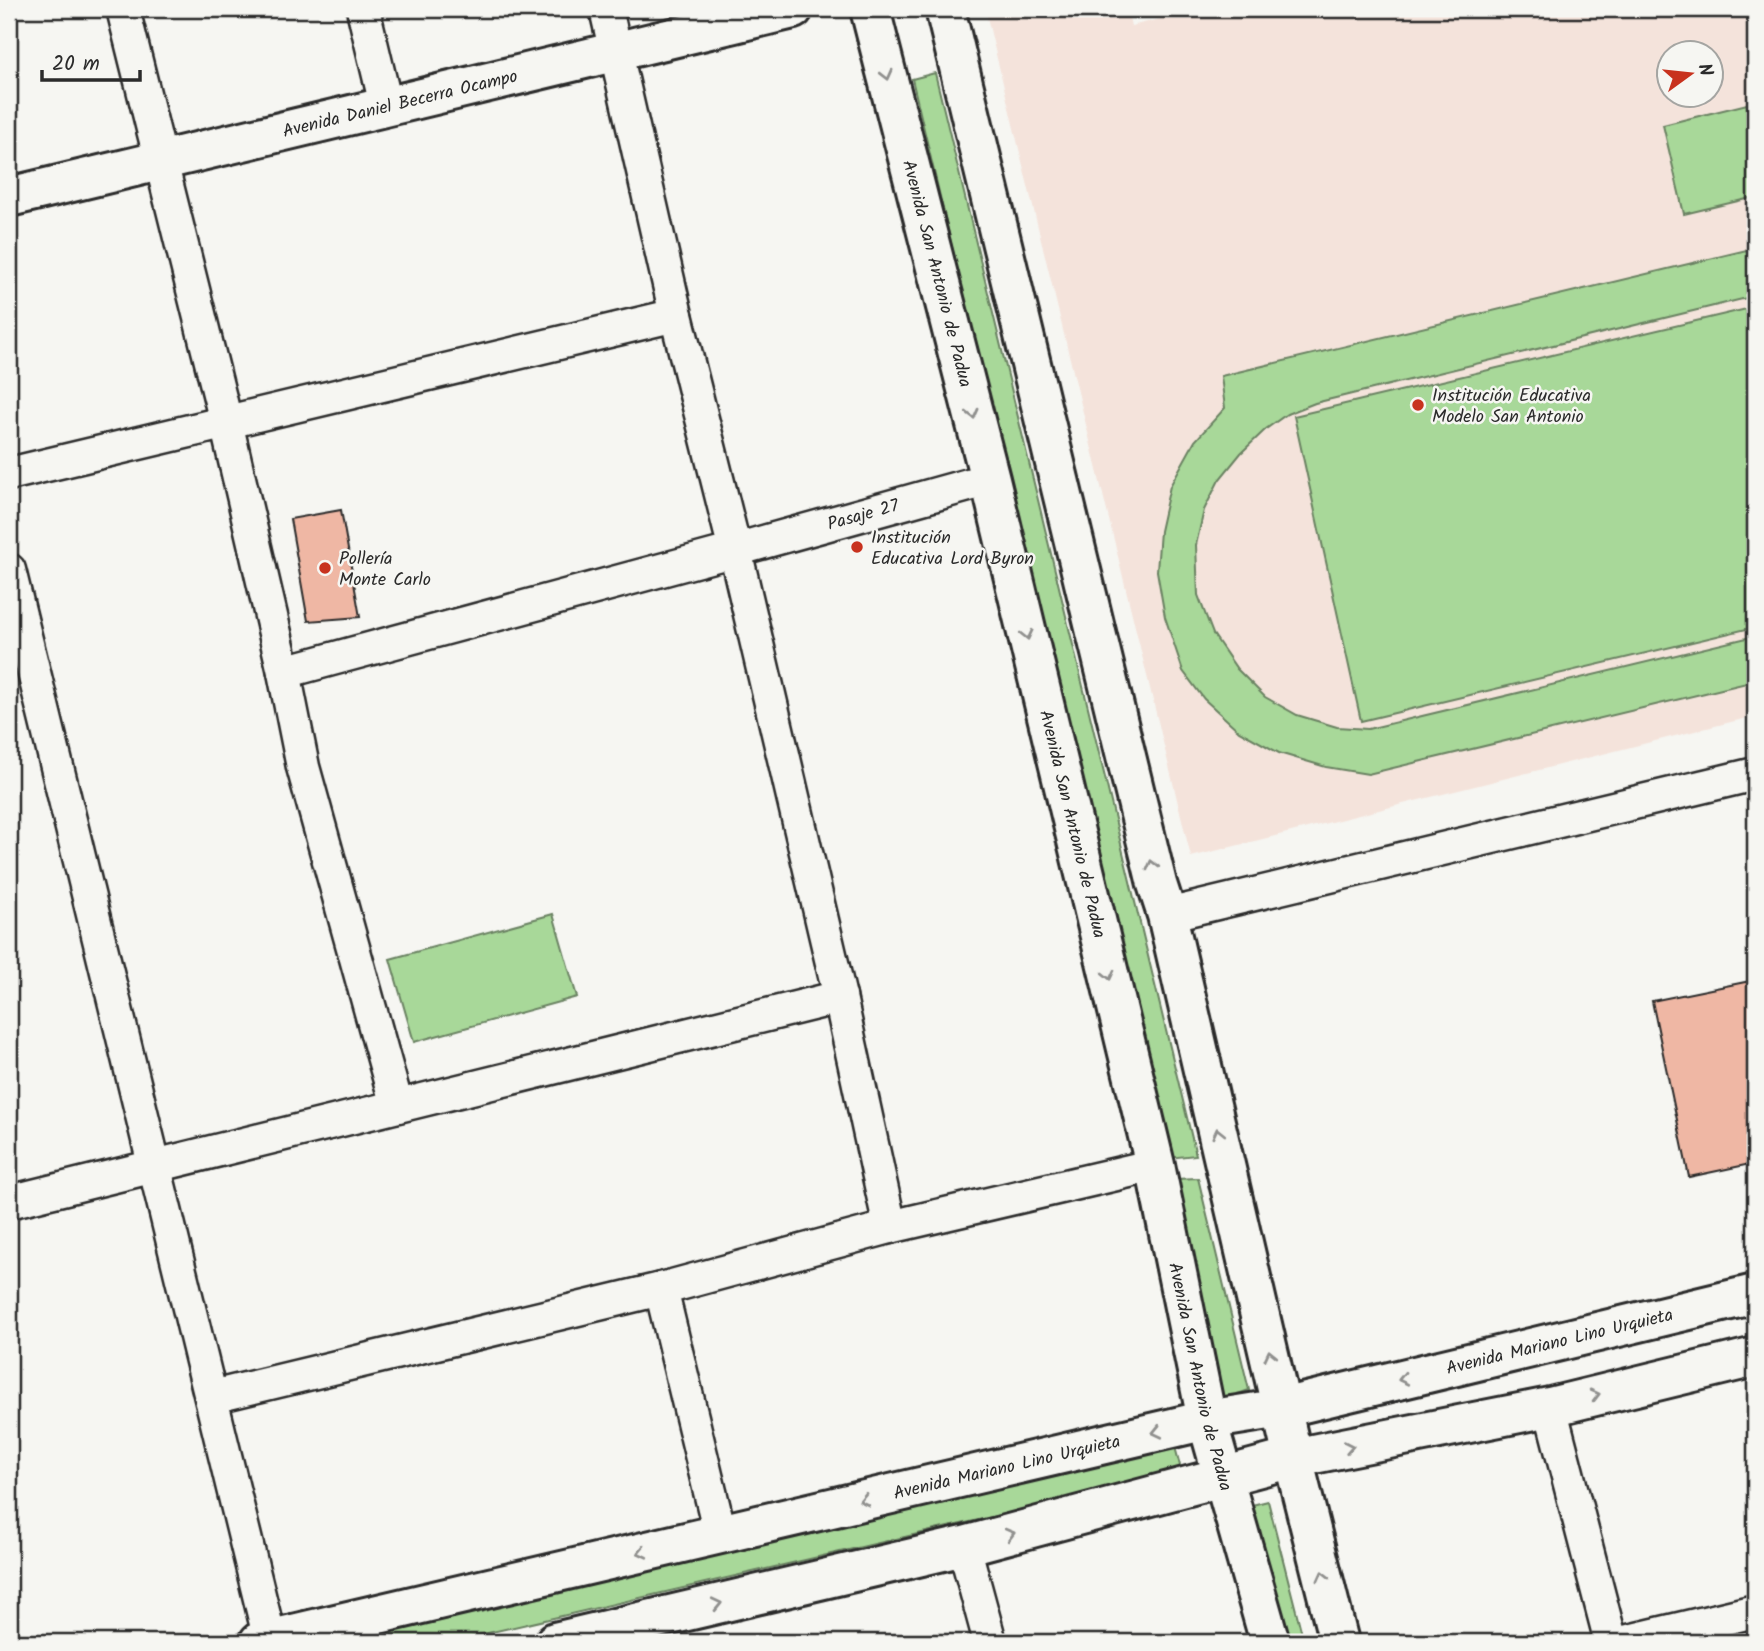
<svg xmlns="http://www.w3.org/2000/svg" width="1764" height="1651" font-family="Kalam,sans-serif">
  <style>
    .built { fill: #f4e3db; fill-rule: evenodd }
    .green { fill: #a8d899; stroke: #6a8262; stroke-width: 2 }
    .building { fill: #efb7a4; stroke: #2b2b2b; stroke-width: 2 }
    .lines { fill: none; stroke-linecap: round; stroke-linejoin: round }
    .minor-casing { stroke: #2b2b2b; stroke-width: 37 }
    .tertiary-casing { stroke: #2b2b2b; stroke-width: 44 }
    .secondary-casing { stroke: #2b2b2b; stroke-width: 44 }
    .minor { stroke: #f6f6f2; stroke-width: 32 }
    .tertiary { stroke: #f6f6f2; stroke-width: 38 }
    .secondary { stroke: #f6f6f2; stroke-width: 38 }
    .oneway { stroke: #90908e }
    .poi-dot { fill: #c8321e; stroke: #f6f6f2; stroke-width: 2.5 }
    .labels { text-anchor: middle; stroke-width: 5; stroke-linejoin: round; paint-order: stroke }
    .street-label { font-size: 18px; fill: #2b2b2b; stroke: #f6f6f2 }
    .poi-label { font-size: 18px; fill: #2b2b2b; stroke: #f6f6f2; text-anchor: start }
  </style>
  <rect width="100%" height="100%" fill="#f6f6f2"/>
  <filter id="ink" filterUnits="userSpaceOnUse"><feTurbulence type="fractalNoise" baseFrequency=".0143" numOctaves="2"/><feDisplacementMap in="SourceGraphic" scale="14" xChannelSelector="R" yChannelSelector="G"/><feConvolveMatrix kernelMatrix="1 2 1 2 8 2 1 2 1" color-interpolation-filters="sRGB"/></filter>
  <g filter="url(#ink)">
    <path class="built" d="M985 9H1127L1131 26 1201 9H1755V716L1191 857ZM1670 52H1712V94H1670Z"/>
    <path class="green" d="M935 73 1196 1155 1169 1158 912 79Z
      M1755 102V197L1684 214 1663 125Z
      M1755 248V296L1315 403 1287 414 1266 429 1241 453 1219 480 1204 510 1196 545 1198 595 1213 634 1237 669 1265 697 1297 715 1337 727 1368 729 1755 636V681L1368 774 1326 767 1279 753 1239 731 1204 699 1183 671 1165 617 1157 571 1160 531 1170 486 1195 441 1225 408 1221 376Z
      M1755 307V627L1361 721 1294 416Z
      M553 914 577 997 414 1042 390 959Z
      M1198 1178 1249 1390 1219 1401 1175 1179Z
      M1175 1447 1182 1473 449 1642H344Z
      M1268 1501 1304 1642H1283L1248 1506Z"/>
    <path class="building" d="M341 510 360 617 308 621 290 519Z
      M1755 980V1163L1689 1177 1652 1001Z"/>
    <g class="lines">
      <g class="minor-casing">
        <g id="minor">
          <path d="M123 9 226 422 284 672 303 767 397 1106"/>
          <path d="M363 9 386 105"/>
          <path d="M606 9 676 315 735 550 840 997 890 1227"/>
          <path d="M9 474 676 315"/>
          <path d="M9 570 270 1640"/>
          <path id="s1" d="M284 672 735 550 990 479"/>
          <path d="M1167 915 1755 774"/>
          <path d="M9 1202 840 997"/>
          <path d="M661 1289 720 1533"/>
          <path d="M212 1397 661 1289 890 1227 1155 1165"/>
          <path d="M1550 1407 1611 1642"/>
          <path d="M964 1546 990 1642"/>
          <path d="M1624 1642 1755 1611"/>
        </g>
      </g>
      <g class="tertiary-casing">
        <g id="tertiary">
          <path id="s2" d="M870 9 990 479 1155 1165 1207 1420 1270 1642"/>
          <path d="M945 9 1157 884 1167 915 1293 1458 1339 1642"/>
          <path id="s3" d="M9 197 793 9"/>
        </g>
      </g>
      <g class="secondary-casing">
        <g id="secondary">
          <path id="s4" d="M259 1642 1207 1420 1282 1408 1755 1294"/>
          <path d="M555 1642 964 1546 1293 1458 1550 1407 1755 1357"/>
        </g>
      </g>
      <use href="#minor" class="minor"/>
      <use href="#tertiary" class="tertiary"/>
      <use href="#secondary" class="secondary"/>
    </g>
    <defs><path id="oneway-chevron" d="M-2-3.5L2.5 0L-2 3.5" fill="none" stroke-width="1.6" stroke-linecap="round" stroke-linejoin="round" transform="scale(1.75)"/></defs>
    <g class="oneway">
      <use href="#oneway-chevron" transform="translate(887 75) rotate(76)"/>
      <use href="#oneway-chevron" transform="translate(973 414) rotate(76)"/>
      <use href="#oneway-chevron" transform="translate(1027 635) rotate(77)"/>
      <use href="#oneway-chevron" transform="translate(1152 865) rotate(-104)"/>
      <use href="#oneway-chevron" transform="translate(1109 975) rotate(77)"/>
      <use href="#oneway-chevron" transform="translate(1218 1133) rotate(-103)"/>
      <use href="#oneway-chevron" transform="translate(1270 1355) rotate(-103)"/>
      <use href="#oneway-chevron" transform="translate(1403 1379) rotate(167)"/>
      <use href="#oneway-chevron" transform="translate(1595 1395) rotate(-14)"/>
      <use href="#oneway-chevron" transform="translate(1157 1432) rotate(167)"/>
      <use href="#oneway-chevron" transform="translate(1349 1447) rotate(-11)"/>
      <use href="#oneway-chevron" transform="translate(864 1500) rotate(167)"/>
      <use href="#oneway-chevron" transform="translate(1010 1534) rotate(-15)"/>
      <use href="#oneway-chevron" transform="translate(642 1552) rotate(167)"/>
      <use href="#oneway-chevron" transform="translate(1323 1576) rotate(-104)"/>
      <use href="#oneway-chevron" transform="translate(717 1604) rotate(-13)"/>
    </g>
  </g>
  <g class="poi-dot">
    <circle cx="1418" cy="405" r="7"/>
    <circle cx="857" cy="547" r="7"/>
    <circle cx="325" cy="568" r="7"/>
  </g>
  <g class="labels">
    <g class="street-label">
      <text dy="6" stroke="none"><textPath href="#s3" startOffset="402">Avenida Daniel Becerra Ocampo</textPath></text>
      <text dy="6" stroke="none"><textPath href="#s2" startOffset="273">Avenida San Antonio de Padua</textPath></text>
      <text dy="6" stroke="none"><textPath href="#s1" startOffset="600">Pasaje 27</textPath></text>
      <text dy="6" stroke="none"><textPath href="#s2" startOffset="840">Avenida San Antonio de Padua</textPath></text>
      <text dy="6" stroke="none"><textPath href="#s4" startOffset="1335">Avenida Mariano Lino Urquieta</textPath></text>
      <text dy="6" stroke="none"><textPath href="#s2" startOffset="1407">Avenida San Antonio de Padua</textPath></text>
      <text dy="6" stroke="none"><textPath href="#s4" startOffset="768">Avenida Mariano Lino Urquieta</textPath></text>
    </g>
    <g class="poi-label">
      <text x="1432" y="401">Institución Educativa<tspan x="1432" dy="21">Modelo San Antonio</tspan></text>
      <text x="871" y="543">Institución<tspan x="871" dy="21">Educativa Lord Byron</tspan></text>
      <text x="339" y="564">Pollería<tspan x="339" dy="21">Monte Carlo</tspan></text>
    </g>
  </g>
  <rect width="1764" height="1651" fill="none" stroke="#f6f6f2" stroke-width="35"/>
  <rect x="18" y="18" width="1729" height="1616" fill="none" stroke="#2b2b2b" stroke-width="2.5" filter="url(#ink)"/>
  <g transform="translate(1690 74) rotate(75)"><circle r="33" fill="#f6f6f2" stroke="#a5a5a2" stroke-width="2"/>
  <path d="M0-5L12 26L0 18L-12 26Z" fill="#c8321e"/>
  <text y="-10" font-size="19" font-weight="bold" text-anchor="middle" fill="#2b2b2b">N</text>
  </g>
  <path d="M42 70v10h98v-10" fill="none" stroke="#2b2b2b" stroke-width="3.5"/>
  <text x="52" y="70" font-size="21" fill="#2b2b2b" stroke="#f6f6f2" stroke-width="5" paint-order="stroke">20 m</text>
</svg>
